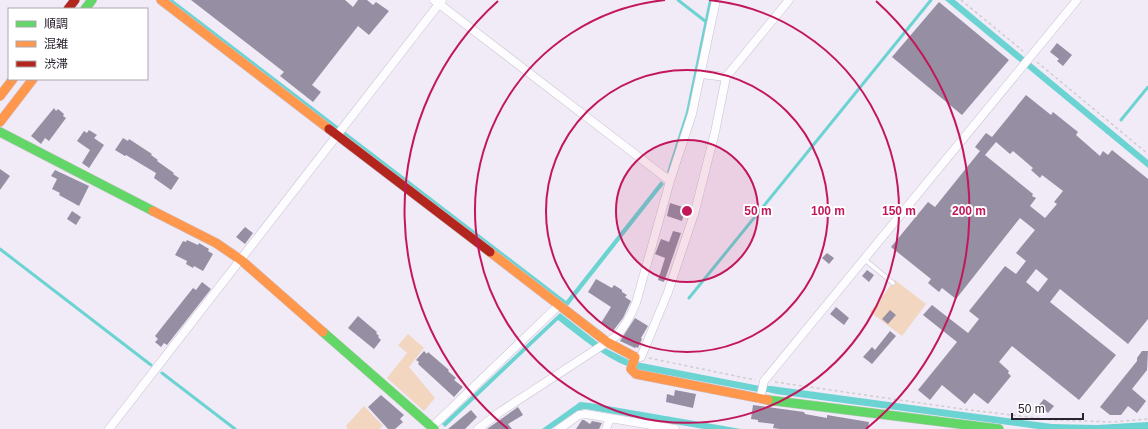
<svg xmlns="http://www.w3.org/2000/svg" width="1148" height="429" font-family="Arial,'Noto Sans JP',sans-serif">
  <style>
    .green { fill: #f2d6c0 }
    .water { fill: #6cd3d3 }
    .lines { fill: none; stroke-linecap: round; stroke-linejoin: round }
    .stream { stroke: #6cd3d3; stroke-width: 3 }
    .building { fill: #968fa3; fill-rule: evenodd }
    .lane-casing { stroke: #cac3cf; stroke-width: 5 }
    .street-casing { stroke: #cac3cf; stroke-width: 9 }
    .fast-casing { stroke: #cac3cf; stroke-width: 10 }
    .slow-casing { stroke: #cac3cf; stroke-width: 10 }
    .jam-casing { stroke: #cac3cf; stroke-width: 10 }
    .path { stroke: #d0cdd1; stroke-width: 1.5; stroke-dasharray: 3 3; stroke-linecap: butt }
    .lane { stroke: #fdfcfe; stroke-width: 4 }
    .street { stroke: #fdfcfe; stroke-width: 8 }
    .fast { stroke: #63d668; stroke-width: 9 }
    .slow { stroke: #ff974d; stroke-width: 9 }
    .jam { stroke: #b3261e; stroke-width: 9 }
    .ring { fill: none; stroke: #c2185b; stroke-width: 2 }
    .centre { fill: #c2185b; stroke: #fff; stroke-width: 2 }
    .ring-label { font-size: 12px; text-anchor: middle; font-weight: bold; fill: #c2185b; stroke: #fff; stroke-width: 4; stroke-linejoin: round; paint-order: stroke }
  </style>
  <rect width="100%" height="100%" fill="#f1eaf7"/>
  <path class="green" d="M895 280 926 304 902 336 870 312Z
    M408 334 424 348 409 367 435 398 424 411 387 378 407 353 398 345Z
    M364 406 383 426 379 429H348L346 426Z"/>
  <path class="water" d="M167 0H173L566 301 661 181 664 184 567 307Z
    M709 0H712L689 112 669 173 667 172 686 112Z
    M945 0H955L1148 160V168Z
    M560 313 605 348 631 361 760 386H771L1052 424 1097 425 1148 422V429H1038L776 394 768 392H758L635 369C605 359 583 339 558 320L445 427 442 424Z
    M580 402 590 403 741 429H704L585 409 577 411 551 429H542Z"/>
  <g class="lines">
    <path class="stream" d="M678 0 705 21
      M1121 120 1148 87
      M0 249 151 365
      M689 298 931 0
      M162 373 235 429"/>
  </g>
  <path class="building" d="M191 0H345L353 7 358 0H367L373 5 376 2 389 11 369 35 358 26 312 85 321 92 313 102 280 76 284 72Z
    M939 2 1009 60 962 115 892 57Z
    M1057 43 1072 55 1063 66 1057 61 1059 59 1050 52Z
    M1026 95 1051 115 1053 112 1078 132 1076 135 1100 156 1103 151 1108 155 1112 150 1148 179V319L1128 344 1060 289 1050 302 1116 355 1079 400 1012 346 999 362 1009 371 1008 373 1011 376 988 404 974 393 965 404 942 385 930 400 918 390 957 342 923 315 932 305 968 333 979 319 969 311 1005 266 1016 274 1026 261 1016 253 1035 230 1020 218 956 299 942 288 939 292 928 283 931 279 891 247 928 202 935 207 980 151 1033 194 1032 196 1036 198 1030 206 1045 218 1057 204 1054 202 1063 191 1042 175 1040 178 1031 170 1033 168 1013 151 1010 154 996 142 985 155 975 147 986 133 992 137ZM1036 269 1048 279 1038 292 1026 282Z
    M54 108 56 111 58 109 64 114 63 116 66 118 49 141 45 138 41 144 31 136Z
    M89 130 97 135 94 138 104 145 89 168 82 163 90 150 77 141 84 131 87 133Z
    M123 138 128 141 129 139 152 154 151 155 158 160 157 161 174 173 173 174 179 178 171 190 154 178 156 173 126 155 125 156 115 150Z
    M0 169 10 176 0 190Z
    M55 170 89 186 79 206 59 195 60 193 52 189 57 179 51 176Z
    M670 203 686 208 682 221 667 216Z
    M72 211 81 217 76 225 67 219Z
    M245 227 253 233 245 244 236 237Z
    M673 231 681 233 664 282 658 280 665 258 655 254 661 239 669 242Z
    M187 240 198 245 199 243 209 249 208 251 213 254 203 271 194 266 193 268 186 264 187 261 175 255 183 241 186 242Z
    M827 253 834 258 829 264 822 258Z
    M867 270 874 275 869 282 862 276Z
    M596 279 612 288 614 285 622 290V292L627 295 625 297 631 301 623 318 613 331 601 323 611 307 588 292Z
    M202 282 211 289 167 345 164 343 161 347 155 342 158 339 155 336 193 288 196 290Z
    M836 307 849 318 844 325 830 314Z
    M890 310 896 315 888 324 882 319Z
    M358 316 377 332 376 333 379 336 378 337 381 340 374 349 348 328Z
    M635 318 648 326 641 338 642 339 638 348 636 347 635 348 620 341Z
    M890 331 896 336 872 364 863 357 872 347 875 350Z
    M424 351 427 354 428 352 449 370 448 371 456 378 454 380 463 387 454 397 418 364 419 362 416 360Z
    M1142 351H1148L1147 370 1132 389 1146 401 1137 413 1128 406 1121 415H1110L1100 407 1137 361V358Z
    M675 390 696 394 693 408 666 402 667 394 674 396Z
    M381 395 404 415 400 419 403 422 395 429H388L368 407Z
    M1044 399 1054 406 1048 413 1039 405Z
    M753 405 804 412 805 414 827 418V415L869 422 868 429H780L773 428 774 424 758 422V420L751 419Z
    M518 407 523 415 508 424 512 429H487Z
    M471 410 477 417 465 429H448Z
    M582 420H584L590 424 592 421 602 423 599 429H576Z"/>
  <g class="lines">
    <g class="lane-casing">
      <path id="lane" d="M864 259 893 283"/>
    </g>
    <g class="street-casing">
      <path id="street" d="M434 0 670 181
        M701 74 726 77
        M635 357H641L668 292 695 211 715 132 726 77 789 0
        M760 399 764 381 1077 0
        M432 427 559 305
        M109 429 442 0
        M478 429 500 412 615 337C625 328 631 315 636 303L670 181 692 114 716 0
        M559 429 579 415 586 414 675 429
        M606 429 610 418"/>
    </g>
    <g class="fast-casing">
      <path id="fast" d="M85 9 92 0
        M0 132 153 211
        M323 332 434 429
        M768 400 999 429"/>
    </g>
    <g class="slow-casing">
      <path id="slow" d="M161 0 329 129
        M0 96 13 79
        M0 122 33 79
        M153 211 216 243 241 260 323 332
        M490 252 607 342 635 357 631 369 636 374 768 400"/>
    </g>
    <g class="jam-casing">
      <path id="jam" d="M68 9 75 0
        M329 129 490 252"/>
    </g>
    <path class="path" d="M961 0 1023 51
      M1037 62 1148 154
      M649 358 755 380
      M775 382 962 409 1053 420 1113 422 1148 419"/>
    <use href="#lane" class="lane"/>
    <use href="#street" class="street"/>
    <use href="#fast" class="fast"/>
    <use href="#slow" class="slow"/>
    <use href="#jam" class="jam"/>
  </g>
  <circle cx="687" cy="211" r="71" fill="#c2185b" fill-opacity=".12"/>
  <g class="ring">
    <circle cx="687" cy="211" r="71"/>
    <circle cx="687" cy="211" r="141"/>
    <path d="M709 0A212 212 0 1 1 665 0"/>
    <path d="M508 429A282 282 0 0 1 498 1M876 1A282 282 0 0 1 866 429"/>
  </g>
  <circle cx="687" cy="211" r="6" class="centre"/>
  <g class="ring-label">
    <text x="758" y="215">50 m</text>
    <text x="828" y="215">100 m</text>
    <text x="899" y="215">150 m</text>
    <text x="969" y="215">200 m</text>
  </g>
  <rect x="8" y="8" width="140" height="72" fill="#ffffff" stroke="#aba7ad"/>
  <rect x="16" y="21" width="20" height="6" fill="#63d668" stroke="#aba7ad"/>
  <text x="44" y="28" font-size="12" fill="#2c2331">順調</text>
  <rect x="16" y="41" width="20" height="6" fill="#ff974d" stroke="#aba7ad"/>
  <text x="44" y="48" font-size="12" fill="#2c2331">混雑</text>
  <rect x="16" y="61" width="20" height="6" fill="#b3261e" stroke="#aba7ad"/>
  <text x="44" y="68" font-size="12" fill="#2c2331">渋滞</text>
  <path d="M1012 413v6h71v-6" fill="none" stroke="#2c2331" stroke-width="2"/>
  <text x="1018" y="413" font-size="12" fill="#2c2331" stroke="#ffffff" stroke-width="3" paint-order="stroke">50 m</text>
</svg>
